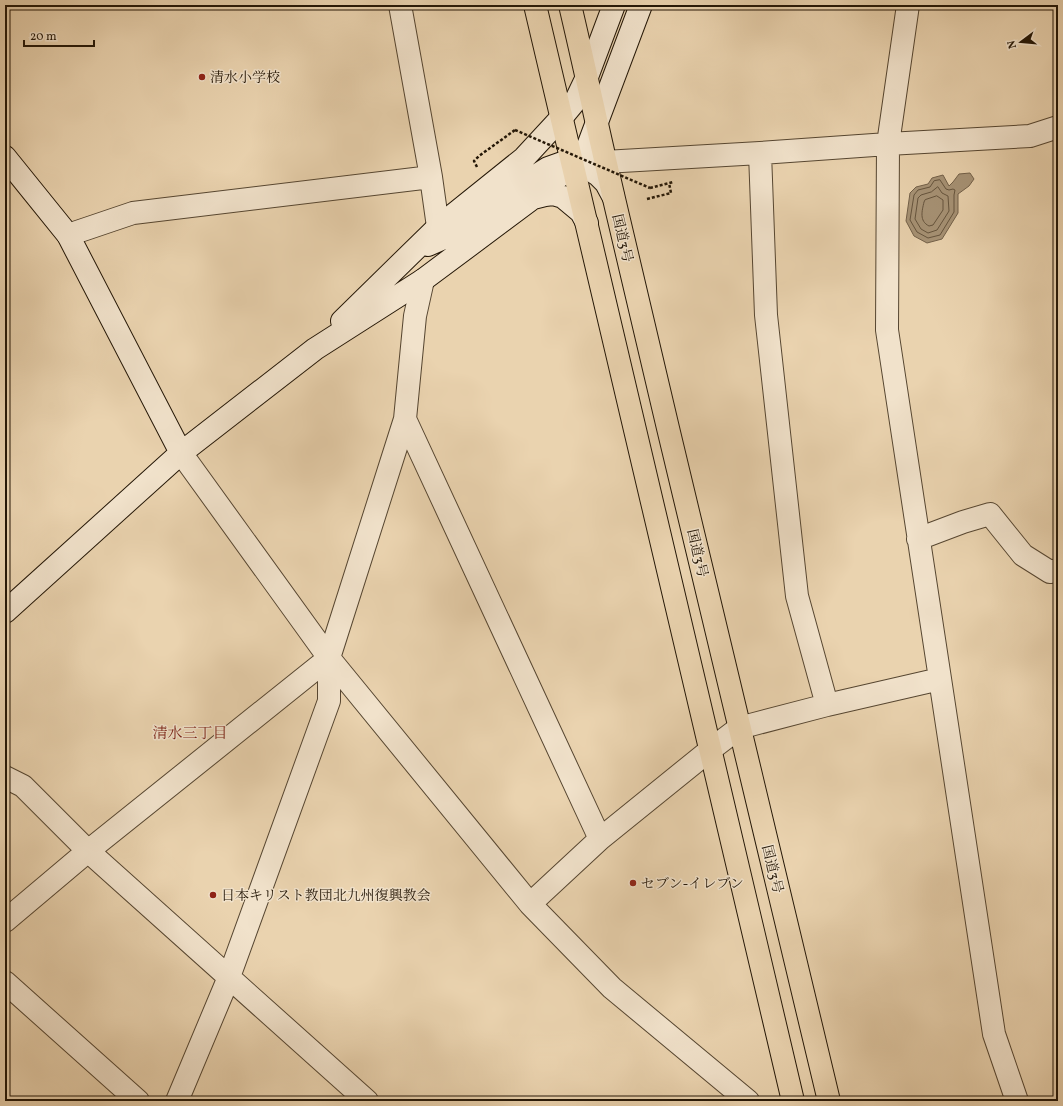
<svg xmlns="http://www.w3.org/2000/svg" width="1063" height="1106" font-family="Vollkorn,'Noto Serif JP',serif">
  <style>
    .water { fill: #a79376; stroke: #73614a }
    .lines { fill: none; stroke-linecap: round; stroke-linejoin: round }
    .shore { stroke: #66553e; stroke-width: 1 }
    .street-casing { stroke: #564631; stroke-width: 24 }
    .secondary-casing { stroke: #241707; stroke-width: 24 }
    .highway-casing { stroke: #241707; stroke-width: 24 }
    .path { stroke: #241707; stroke-width: 2.5; stroke-dasharray: 3 2; stroke-linecap: butt }
    .street { stroke: #f1e2cb; stroke-width: 22 }
    .secondary { stroke: #f1e2cb; stroke-width: 22 }
    .highway { stroke: #ead3af; stroke-width: 22 }
    .path-bridge { stroke: #241707; stroke-width: 2.5; stroke-dasharray: 3 2; stroke-linecap: butt }
    .poi-dot { fill: #8f2418; stroke: #f1e2cb; stroke-width: 1.5 }
    .labels { text-anchor: middle; stroke-width: 3; stroke-linejoin: round; paint-order: stroke }
    .poi-label { font-size: 14px; fill: #241707; stroke: #f1e2cb; text-anchor: start }
    .street-label { font-size: 14px; fill: #241707; stroke: #f1e2cb }
    .neighbourhood-label { font-size: 15px; fill: #7a1f14; stroke: #f1e2cb }
  </style>
  <rect width="100%" height="100%" fill="#ead3af"/>
  <filter id="stains"><feTurbulence type="fractalNoise" baseFrequency=".005" numOctaves="4"/><feColorMatrix values="0 0 0 0 .2 0 0 0 0 .09 0 0 0 0 .02 0 0 0 .5 -.17"/></filter>
  <radialGradient id="worn" r=".72"><stop offset=".6" stop-color="#630" stop-opacity="0"/><stop offset="1" stop-color="#630" stop-opacity=".3"/></radialGradient>
  <path class="water" d="M970 173 974 179 969 186 958 194V213L942 239 927 243 914 236 906 221 910 193 916 187 928 184 932 178 943 175 949 186 953 182 959 174Z"/>
  <g class="lines">
    <path class="shore" d="M940 180 946 189 949 190 953 189 955 190 954 195V212L940 235 928 238 917 232 910 220 914 195 918 190 930 187 934 181Z
      M938 187 942 193 948 196 949 211 937 230 928 233 921 229 915 219 918 198 921 195 931 192Z
      M937 196 943 200V210L933 225 929 226C919 221 922 211 924 202L925 200Z"/>
    <g class="street-casing">
      <path id="street" d="M400 5 431 177
        M760 153 766 315 797 596 827 705
        M587 163 760 153 888 144 908 5
        M68 235 133 213 431 177 438 227
        M405 419 600 839
        M181 453 329 658 405 419 415 316 423 280
        M918 539 963 522 990 514 1023 555 1050 572 1058 570
        M329 658 530 904 612 988 748 1101
        M5 777 23 786 88 851 367 1101
        M530 904 600 839 710 750 739 728 827 705 940 679
        M5 921 88 851 329 658
        M5 982 138 1101
        M177 1101 229 977 329 701V658
        M1017 1101 994 1034 887 330 888 144 1030 136 1058 127"/>
    </g>
    <g class="secondary-casing">
      <path id="secondary" d="M5 157 68 235 181 453
        M533 198 545 195 553 194 563 197 581 212 587 223
        M428 245 471 226 529 180 548 168 562 163 574 164 587 168 598 175 606 183 613 196
        M342 321 438 227 524 158 562 117 576 100 587 77 614 5
        M5 612 181 453 315 349 423 280 533 198 574 164 588 146 641 5"/>
    </g>
    <g class="highway-casing">
      <path id="highway" d="M535 5 793 1101
        M570 5C587 77 602 149 619 220 688 514 758 808 829 1101"/>
    </g>
    <path class="path" d="M477 167 474 161 479 156 515 130
      M650 188 673 182
      M647 199 671 193 669 183"/>
    <use href="#street" class="street"/>
    <use href="#secondary" class="secondary"/>
    <use href="#highway" class="highway"/>
    <path class="path-bridge" d="M515 130 650 188"/>
  </g>
  <g class="poi-dot">
    <circle cx="202" cy="77" r="4"/>
    <circle cx="633" cy="883" r="4"/>
    <circle cx="213" cy="895" r="4"/>
  </g>
  <g class="labels">
    <g class="poi-label">
      <text x="210" y="82">清水小学校</text>
      <text x="641" y="888">セブン-イレブン</text>
      <text x="221" y="900">日本キリスト教団北九州復興教会</text>
    </g>
    <g class="street-label">
      <text transform="translate(623 238) rotate(77)" y="5">国道3号</text>
      <text transform="translate(698 553) rotate(77)" y="5">国道3号</text>
      <text transform="translate(773 869) rotate(76)" y="5">国道3号</text>
    </g>
    <g class="neighbourhood-label">
      <text x="190" y="738">清水三丁目</text>
    </g>
  </g>
  <rect width="1063" height="1106" fill="none" stroke="#ead3af" stroke-width="20"/>
  <rect x="6" y="6" width="1051" height="1094" fill="none" stroke="#241707" stroke-width="2"/>
  <rect x="10" y="10" width="1043" height="1086" fill="none" stroke="#241707"/>
  <g transform="translate(1021 42) rotate(254)" stroke="#f1e2cb" stroke-width="3" paint-order="stroke">
  <path d="M0-3L7 15L0 10L-7 15Z" fill="#241707"/>
  <text y="-6" font-size="11" font-weight="bold" text-anchor="middle" fill="#241707">N</text>
  </g>
  <path d="M24 40v6h70v-6" fill="none" stroke="#241707" stroke-width="2"/>
  <text x="30" y="40" font-size="12" fill="#241707" stroke="#f1e2cb" stroke-width="3" paint-order="stroke">20 m</text>
  <rect width="100%" height="100%" filter="url(#stains)"/>
  <rect width="100%" height="100%" fill="url(#worn)"/>
</svg>
